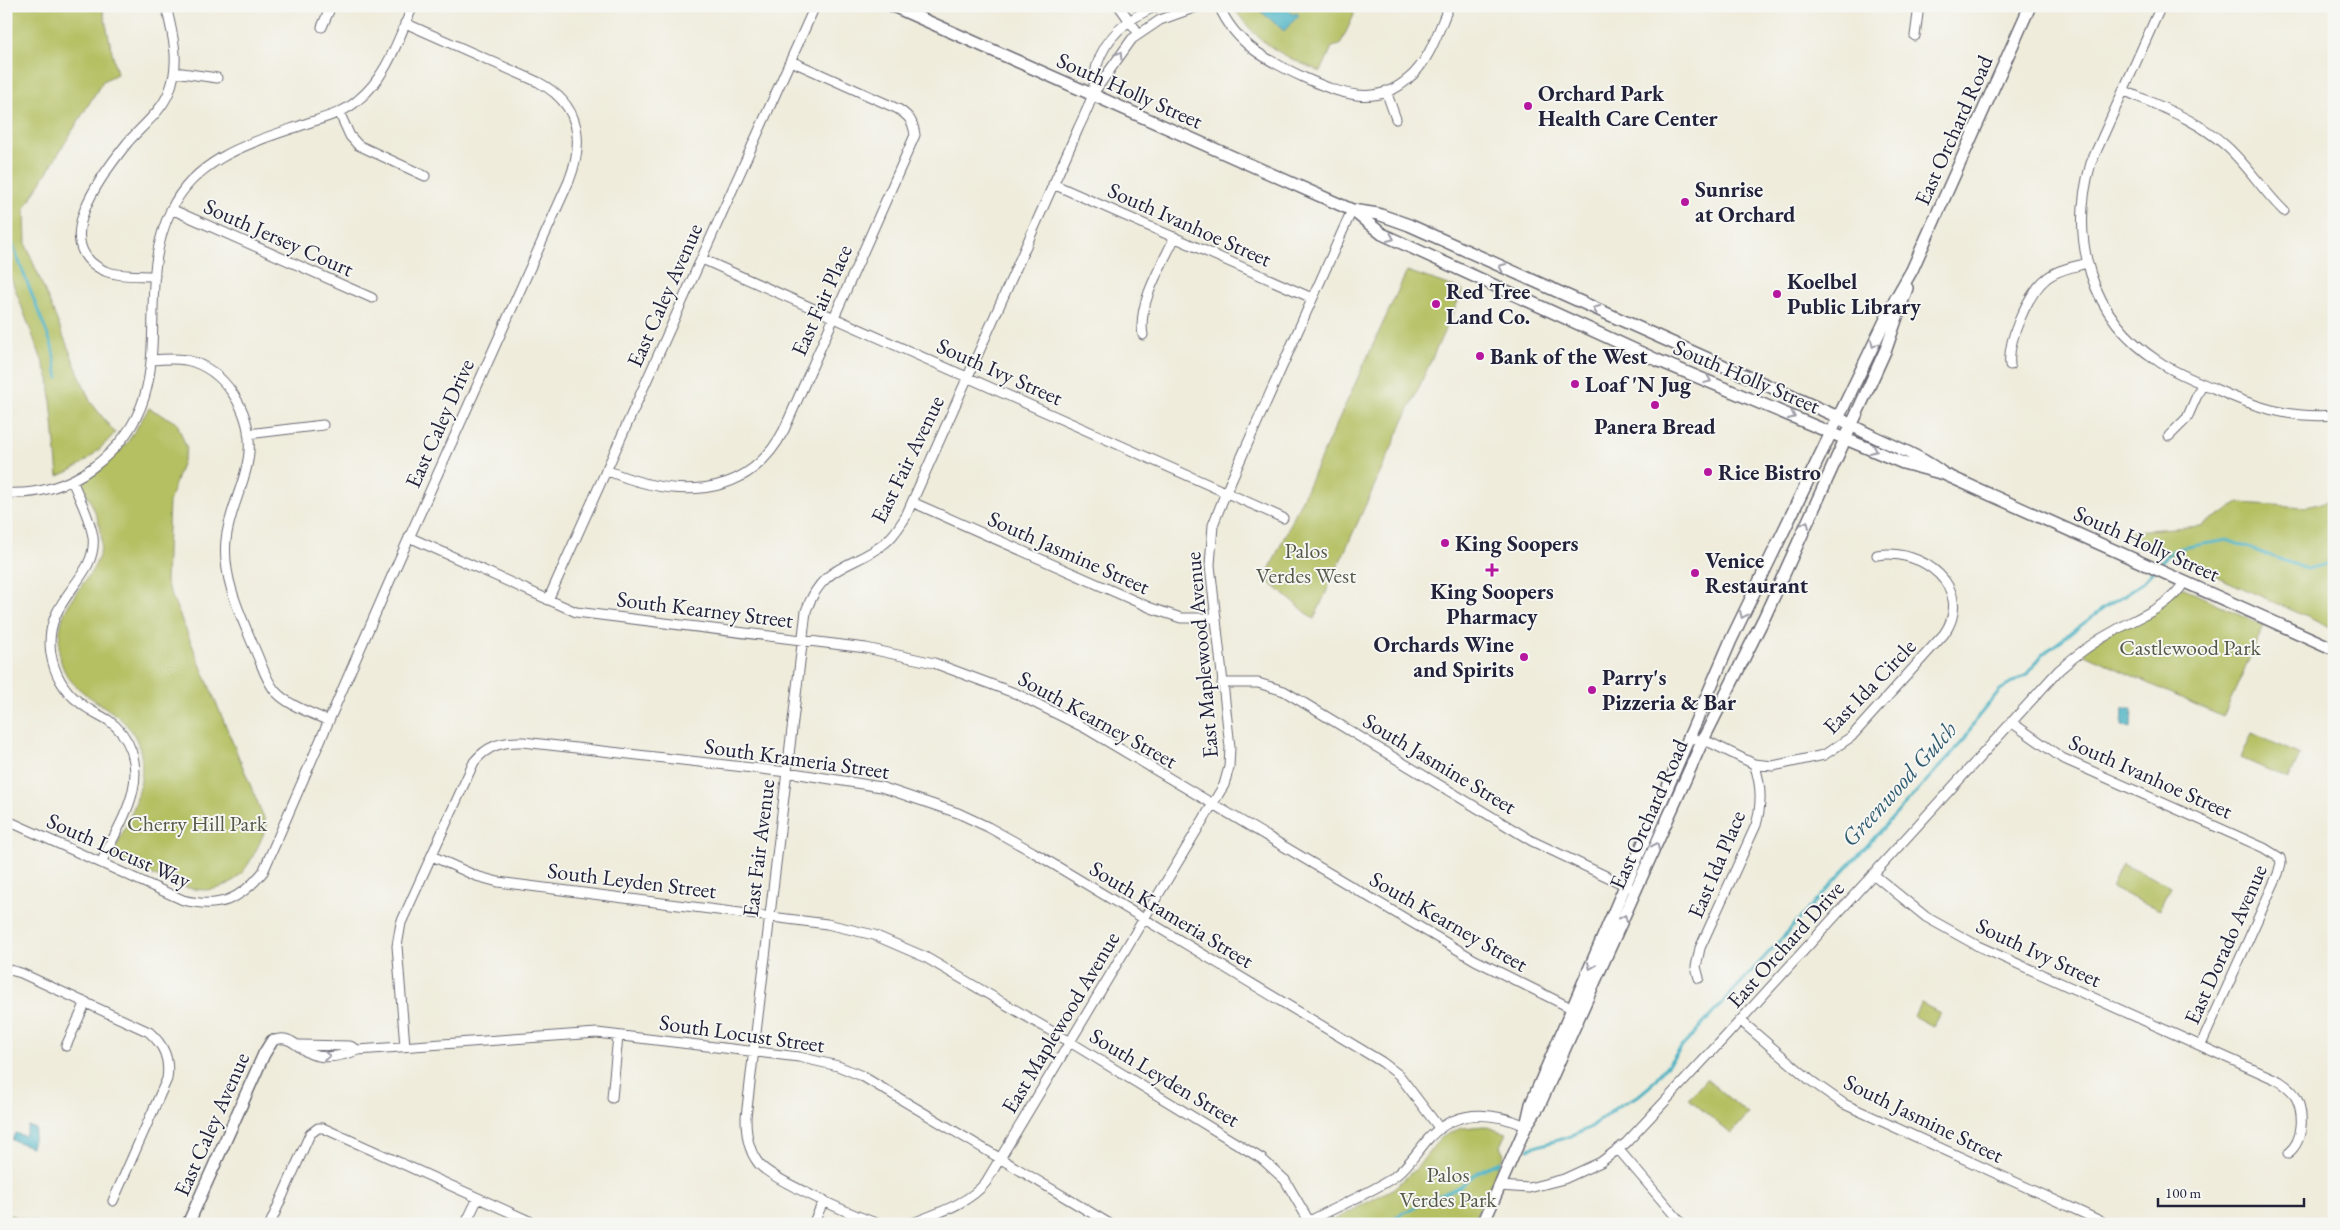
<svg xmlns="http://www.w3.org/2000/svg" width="2340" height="1230" font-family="'EB Garamond',serif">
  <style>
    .green { fill: #b4c062; stroke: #6b714e }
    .water { fill: #45b1c2; stroke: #346a7e }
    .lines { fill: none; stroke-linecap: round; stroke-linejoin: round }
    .stream { stroke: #45b1c2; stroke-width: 3 }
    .street-casing { stroke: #6a6973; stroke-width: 11 }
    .secondary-casing { stroke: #6a6973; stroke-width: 14 }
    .street { stroke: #fff; stroke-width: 9 }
    .secondary { stroke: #fff; stroke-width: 11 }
    .oneway { stroke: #9c9ca7 }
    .poi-dot { fill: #b5179e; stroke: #f6f6f2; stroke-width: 2 }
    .labels { text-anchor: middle; stroke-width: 4; stroke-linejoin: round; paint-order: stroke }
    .street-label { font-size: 22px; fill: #22223b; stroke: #f6f6f2 }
    .poi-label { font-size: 22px; font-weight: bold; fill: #22223b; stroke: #f6f6f2; text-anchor: start }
    .park-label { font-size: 22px; fill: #555949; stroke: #f6f6f2 }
    .water-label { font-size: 24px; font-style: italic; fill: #305b71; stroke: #f6f6f2 }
  </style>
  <rect width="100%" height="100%" fill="#f6f6f2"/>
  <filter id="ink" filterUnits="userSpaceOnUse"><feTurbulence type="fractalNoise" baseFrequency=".02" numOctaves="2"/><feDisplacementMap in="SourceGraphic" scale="10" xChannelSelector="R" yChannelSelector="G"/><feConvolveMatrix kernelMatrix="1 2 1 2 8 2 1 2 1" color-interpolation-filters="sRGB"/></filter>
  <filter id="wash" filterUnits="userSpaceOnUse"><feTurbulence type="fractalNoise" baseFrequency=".0096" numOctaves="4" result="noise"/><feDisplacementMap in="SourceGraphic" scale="20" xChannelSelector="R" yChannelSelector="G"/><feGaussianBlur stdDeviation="1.12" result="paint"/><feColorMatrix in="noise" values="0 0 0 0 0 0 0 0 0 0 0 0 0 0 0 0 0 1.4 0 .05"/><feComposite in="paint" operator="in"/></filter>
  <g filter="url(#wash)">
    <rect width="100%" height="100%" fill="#efecdb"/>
    <path class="green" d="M6 6H102L117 74 103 81 25 208 26 245 90 401 115 433C98 451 82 468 58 476L49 379 6 265Z
      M1233 6H1352L1354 15 1340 45 1332 47 1321 72C1280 54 1258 45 1233 6Z
      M1407 271 1463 290 1314 619 1265 579Z
      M149 408 177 423 187 449 169 502 166 582 267 825C262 838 256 852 249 863 216 917 157 876 116 857L114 853C122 831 136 809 140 786 156 697 63 714 59 650 59 635 60 619 68 606 82 580 108 562 100 528 97 513 88 497 82 483L103 467 127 443Z
      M2334 499V629L2129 537 2132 531 2201 526 2239 503 2307 507Z
      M2181 587 2264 626 2223 717 2080 652Z
      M2252 733 2300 755 2289 779 2241 758Z
      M2122 864 2171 886 2160 910 2111 888Z
      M1921 1003 1940 1013 1933 1026 1914 1016Z
      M1706 1079 1748 1114 1731 1134 1689 1099Z
      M1484 1126 1506 1133 1500 1146 1504 1154 1472 1224H1327L1394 1188 1416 1169 1440 1138 1461 1128Z
      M6 1214 36 1222V1224H6Z"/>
    <path class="water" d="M1260 6H1285L1294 15 1296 12 1299 15 1284 31 1258 9Z
      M2123 708H2132L2131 727 2122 726Z
      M28 1126 36 1129 31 1147 12 1140 15 1133 25 1136Z"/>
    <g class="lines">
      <path class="stream" d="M6 228 52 346 58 378
        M1528 1149 1571 1136 1591 1127 1618 1106 1638 1096 1650 1086 1681 1048 1964 740 1978 717 2000 690 2026 675 2043 654 2104 608 2141 584 2172 551 2181 548 2227 540 2307 569 2334 562
        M1382 1224 1426 1201 1459 1187 1479 1171 1500 1162"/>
    </g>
  </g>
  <g filter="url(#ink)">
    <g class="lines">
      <g class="street-casing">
        <path id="street" d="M1119 6 1139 34
          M1219 6C1236 45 1268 61 1305 78 1339 93 1375 108 1408 79 1430 61 1438 31 1449 6
          M2161 6 2091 163C2069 239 2090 317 2158 361 2175 373 2194 380 2213 388 2252 406 2289 419 2334 415
          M322 27 331 6
          M1915 36 1919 6
          M175 72 217 78
          M2123 90C2158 106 2196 119 2225 145 2247 164 2263 191 2284 211
          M1386 91 1396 119
          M1092 95 1132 39 1160 20 1199 6
          M339 112 350 136 358 145 425 176
          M1053 184 1312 298
          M171 209 372 298
          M702 259 1283 518
          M155 276C139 275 120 277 105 271 46 245 104 172 128 142 142 126 161 112 169 92 181 63 173 36 166 6
          M1143 335C1137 304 1162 265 1175 237
          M152 360C162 359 175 358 186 360 226 369 252 413 249 452 247 481 229 509 226 540 222 579 241 616 256 652 262 665 266 681 276 692 289 706 312 713 329 721
          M2010 365C2007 341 2028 293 2047 278 2058 269 2074 267 2087 263
          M248 434 323 425
          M2169 436 2187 418 2202 384
          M606 470C672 498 747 502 784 430L915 135C913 121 909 116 898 109L791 61
          M72 480C79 498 90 518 93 537 98 580 42 598 51 654 54 673 64 691 79 702 88 710 98 714 108 720 131 736 139 764 133 790 128 814 111 841 101 863
          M6 493C36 495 68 486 92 468 190 396 128 300 171 210 197 155 258 141 311 122 327 117 345 112 358 100 387 77 398 39 413 6
          M912 502 1151 608 1181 618H1216
          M409 537 576 612 866 648 934 663 1017 694 1085 728 1475 960 1577 1011
          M548 600 815 6
          M1222 683H1258L1284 691 1532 841 1629 887
          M2011 722 2062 758 2264 848 2280 858 2281 863 2278 874 2201 1045
          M1688 737 1711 743 1754 764 1773 766 1824 755 1851 737 1944 634C1976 588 1921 547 1877 555
          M6 820 183 900C219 909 240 900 263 872L391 578 569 181C585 140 580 104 538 82L405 23
          M432 856 476 876 498 882 827 924 874 935 925 957 1070 1042 1262 1159 1285 1180 1309 1221
          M1873 874 1926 917 1978 946 2279 1081C2285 1085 2291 1089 2294 1094 2305 1111 2304 1141 2288 1153
          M6 969 21 973 149 1032C164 1045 170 1059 167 1079L113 1201
          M1699 978 1696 967 1700 948 1756 825C1762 804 1762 785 1754 764
          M1741 1021 1810 1080 1844 1104 2107 1224
          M272 1041C290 1033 298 1049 311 1054 327 1060 343 1056 358 1050L597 1033 799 1057 838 1066 862 1076 1110 1224
          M299 1045 350 1046 358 1050
          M66 1046 86 1002
          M405 1046 397 946 401 923 474 762C487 746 502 741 523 742L787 772 881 787 958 813 988 827 1033 852 1382 1062 1399 1075 1440 1129
          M612 1098 618 1036
          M1619 1150 1682 1224
          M1499 1186 1529 1188 1564 1179 1601 1162 1626 1143 1727 1035 2059 670C2077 654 2095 641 2116 630 2140 616 2170 607 2184 582
          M467 1221 478 1198
          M1306 1223C1335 1207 1367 1195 1394 1177 1409 1166 1418 1150 1430 1137 1458 1108 1493 1112 1526 1126
          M270 1224 310 1134 318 1128H323L536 1224
          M813 1224 824 1200
          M879 1224C855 1216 774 1181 759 1164 748 1150 746 1134 746 1117L806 611C823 563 852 569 885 543 894 536 899 527 905 518L1078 129C1083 118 1089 107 1092 96 1095 86 1094 75 1097 65 1106 36 1130 17 1157 6
          M910 1224C935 1214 969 1204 986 1182L1224 785 1229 767 1230 747 1210 565 1213 525 1226 492 1352 210"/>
      </g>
      <g class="secondary-casing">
        <path id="secondary" d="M893 6 1352 210 1378 214 1409 225 1838 417C1872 440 1912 449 1944 474
          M1352 210 1382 234 1657 360 1903 463 1944 474 2334 649
          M1526 1126 1531 1104 1731 640 1896 298 1912 270 2030 6
          M188 1224 264 1054 272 1041
          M1483 1224 1526 1126 1539 1106 1702 742 1765 616 1886 349 1907 288"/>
      </g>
      <use href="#street" class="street"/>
      <use href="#secondary" class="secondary"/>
    </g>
    <defs><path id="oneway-chevron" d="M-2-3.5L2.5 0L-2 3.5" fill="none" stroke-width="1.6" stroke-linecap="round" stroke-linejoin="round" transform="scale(1.25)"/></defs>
    <g class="oneway">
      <use href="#oneway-chevron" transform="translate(1119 55) rotate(-58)"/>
      <use href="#oneway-chevron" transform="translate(1391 238) rotate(24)"/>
      <use href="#oneway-chevron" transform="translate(1502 267) rotate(-156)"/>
      <use href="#oneway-chevron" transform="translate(1596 309) rotate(-156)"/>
      <use href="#oneway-chevron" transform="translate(1874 344) rotate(115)"/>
      <use href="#oneway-chevron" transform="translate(1708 380) rotate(22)"/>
      <use href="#oneway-chevron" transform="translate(1792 416) rotate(24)"/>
      <use href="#oneway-chevron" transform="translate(1874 450) rotate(23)"/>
      <use href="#oneway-chevron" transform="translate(1806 524) rotate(-66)"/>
      <use href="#oneway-chevron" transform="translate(1743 615) rotate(115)"/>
      <use href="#oneway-chevron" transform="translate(1656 846) rotate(-66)"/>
      <use href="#oneway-chevron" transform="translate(1624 918) rotate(-66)"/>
      <use href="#oneway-chevron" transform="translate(1591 966) rotate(112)"/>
      <use href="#oneway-chevron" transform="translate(327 1056) rotate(3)"/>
    </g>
  </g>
  <g class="poi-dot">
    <circle cx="1528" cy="106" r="5"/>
    <circle cx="1685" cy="202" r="5"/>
    <circle cx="1777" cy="294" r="5"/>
    <circle cx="1436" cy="304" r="5"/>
    <circle cx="1480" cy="356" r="5"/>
    <circle cx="1575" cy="384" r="5"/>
    <circle cx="1655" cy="405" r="5"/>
    <circle cx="1708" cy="472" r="5"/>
    <circle cx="1445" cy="543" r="5"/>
    <path d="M1489.5 562.5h5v5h5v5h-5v5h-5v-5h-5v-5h5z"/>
    <circle cx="1695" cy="573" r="5"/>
    <circle cx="1524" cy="657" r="5"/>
    <circle cx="1592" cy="690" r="5"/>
  </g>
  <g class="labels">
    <g class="street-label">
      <text transform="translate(1130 90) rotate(24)" y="8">South Holly Street</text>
      <text transform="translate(1953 130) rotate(-66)" y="8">East Orchard Road</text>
      <text transform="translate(1190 224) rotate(24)" y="8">South Ivanhoe Street</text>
      <text transform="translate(279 237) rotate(24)" y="8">South Jersey Court</text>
      <text transform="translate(664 295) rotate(-66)" y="8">East Caley Avenue</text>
      <text transform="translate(821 300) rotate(-66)" y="8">East Fair Place</text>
      <text transform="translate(1000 371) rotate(24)" y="8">South Ivy Street</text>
      <text transform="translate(1747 376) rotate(23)" y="8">South Holly Street</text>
      <text transform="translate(439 423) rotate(-66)" y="8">East Caley Drive</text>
      <text transform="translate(907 459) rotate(-64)" y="8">East Fair Avenue</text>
      <text transform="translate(2147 543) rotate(24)" y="8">South Holly Street</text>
      <text transform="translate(1069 552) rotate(24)" y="8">South Jasmine Street</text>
      <text transform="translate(705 609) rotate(7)" y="8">South Kearney Street</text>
      <text transform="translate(1201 655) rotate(-95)" y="8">East Maplewood Avenue</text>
      <text transform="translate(1869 686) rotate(-46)" y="8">East Ida Circle</text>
      <text transform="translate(1098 719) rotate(29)" y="8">South Kearney Street</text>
      <text transform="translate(797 758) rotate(8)" y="8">South Krameria Street</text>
      <text transform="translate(1440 763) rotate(31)" y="8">South Jasmine Street</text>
      <text transform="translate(2151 776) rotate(24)" y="8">South Ivanhoe Street</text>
      <text transform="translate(1648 814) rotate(-66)" y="8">East Orchard Road</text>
      <text transform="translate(758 848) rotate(-83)" y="8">East Fair Avenue</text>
      <text transform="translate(119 850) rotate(24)" y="8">South Locust Way</text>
      <text transform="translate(1716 864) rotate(-67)" y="8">East Ida Place</text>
      <text transform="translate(632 880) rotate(7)" y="8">South Leyden Street</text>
      <text transform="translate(1172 914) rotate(31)" y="8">South Krameria Street</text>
      <text transform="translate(1449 921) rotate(30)" y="8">South Kearney Street</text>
      <text transform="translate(1785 944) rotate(-48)" y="8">East Orchard Drive</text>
      <text transform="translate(2225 944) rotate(-66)" y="8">East Dorado Avenue</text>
      <text transform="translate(2039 952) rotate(25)" y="8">South Ivy Street</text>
      <text transform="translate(1060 1022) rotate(-59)" y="8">East Maplewood Avenue</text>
      <text transform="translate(742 1033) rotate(8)" y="8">South Locust Street</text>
      <text transform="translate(1165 1077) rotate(31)" y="8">South Leyden Street</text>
      <text transform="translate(1924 1118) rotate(26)" y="8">South Jasmine Street</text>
      <text transform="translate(211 1124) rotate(-66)" y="8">East Caley Avenue</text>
    </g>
    <g class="poi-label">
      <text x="1538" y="101">Orchard Park<tspan x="1538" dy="25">Health Care Center</tspan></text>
      <text x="1695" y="197">Sunrise<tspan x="1695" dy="25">at Orchard</tspan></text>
      <text x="1787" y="289">Koelbel<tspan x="1787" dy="25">Public Library</tspan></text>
      <text x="1446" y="299">Red Tree<tspan x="1446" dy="25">Land Co.</tspan></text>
      <text x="1490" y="364">Bank of the West</text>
      <text x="1585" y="392">Loaf 'N Jug</text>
      <text x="1655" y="434" text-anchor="middle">Panera Bread</text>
      <text x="1718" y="480">Rice Bistro</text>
      <text x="1455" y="551">King Soopers</text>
      <text x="1705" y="568">Venice<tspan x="1705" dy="25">Restaurant</tspan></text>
      <text x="1492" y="599" text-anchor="middle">King Soopers<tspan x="1492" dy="25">Pharmacy</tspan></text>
      <text x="1514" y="652" text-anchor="end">Orchards Wine<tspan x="1514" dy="25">and Spirits</tspan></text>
      <text x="1602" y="685">Parry's<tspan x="1602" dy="25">Pizzeria &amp; Bar</tspan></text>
    </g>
    <g class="park-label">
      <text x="1306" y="558">Palos<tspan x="1306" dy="25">Verdes West</tspan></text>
      <text x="2190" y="655">Castlewood Park</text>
      <text x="197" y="831">Cherry Hill Park</text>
      <text x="1448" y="1182">Palos<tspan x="1448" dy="25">Verdes Park</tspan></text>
    </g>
    <g class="water-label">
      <text transform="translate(1899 784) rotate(-48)" y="8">Greenwood Gulch</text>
    </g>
  </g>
  <rect width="2340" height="1230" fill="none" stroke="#f6f6f2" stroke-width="25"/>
  <path d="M2158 1198v8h146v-8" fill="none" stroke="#22223b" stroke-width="2.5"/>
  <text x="2165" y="1198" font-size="15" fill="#22223b" stroke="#f6f6f2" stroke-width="4" paint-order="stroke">100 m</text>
</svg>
